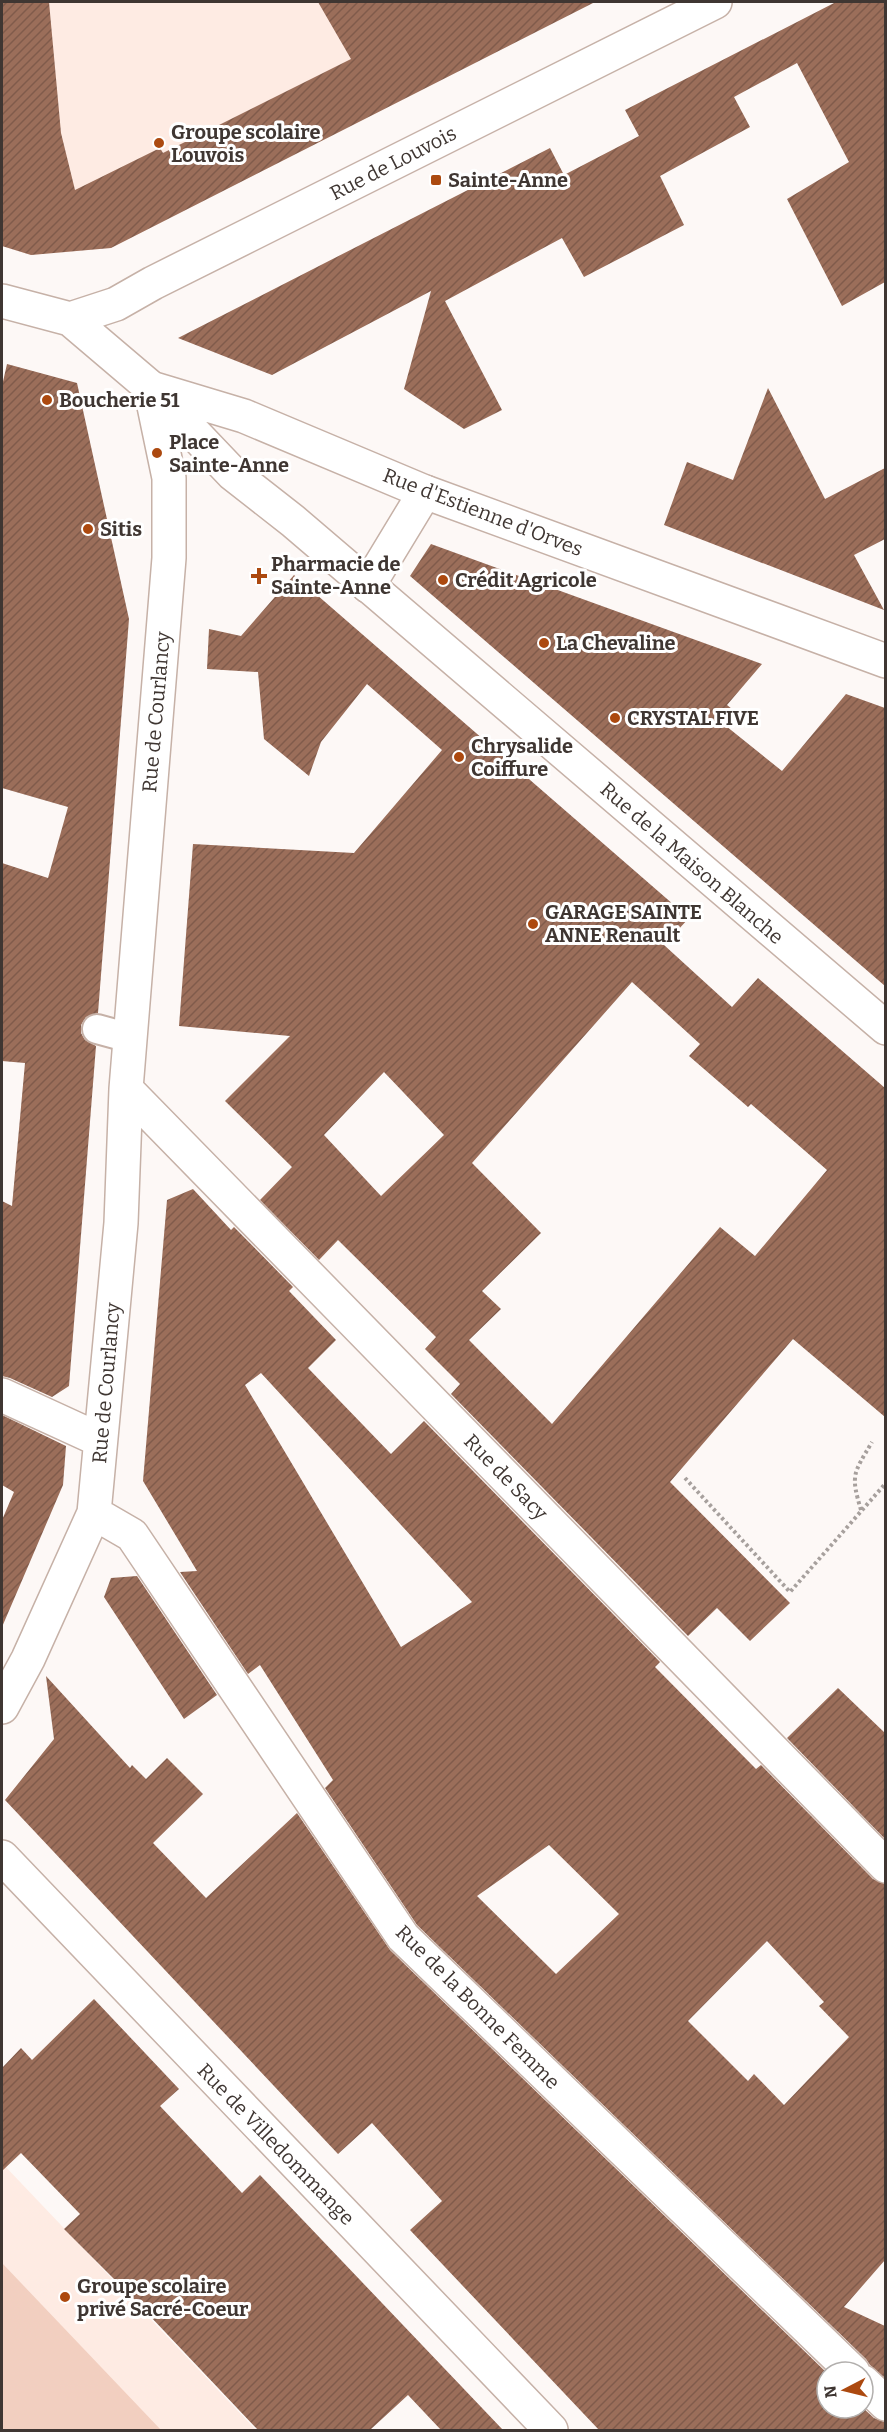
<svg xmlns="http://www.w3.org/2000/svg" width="887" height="2432" font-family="Bitter,serif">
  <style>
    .built { fill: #feebe3 }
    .grass { fill: #f2cfc0 }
    .building { fill: url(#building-hatch); fill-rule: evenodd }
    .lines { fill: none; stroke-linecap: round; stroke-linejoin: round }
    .service-casing { stroke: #c6b1a7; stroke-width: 32 }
    .minor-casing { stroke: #c6b1a7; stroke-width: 36 }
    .tertiary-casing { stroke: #c6b1a7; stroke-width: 36 }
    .path { stroke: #a7a09d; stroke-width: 4; stroke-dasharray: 3 3; stroke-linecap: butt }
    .service { stroke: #fff; stroke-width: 28 }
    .minor { stroke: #fff; stroke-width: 33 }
    .tertiary { stroke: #fff; stroke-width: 33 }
    .poi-dot { fill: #ac490f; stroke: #fff; stroke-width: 2 }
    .labels { text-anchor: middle; stroke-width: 6; stroke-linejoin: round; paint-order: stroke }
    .poi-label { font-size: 20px; font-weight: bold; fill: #3f3632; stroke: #fff; text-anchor: start }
    .street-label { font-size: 20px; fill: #3f3632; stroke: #fff }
  </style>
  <defs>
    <pattern id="building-hatch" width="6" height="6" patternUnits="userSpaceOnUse" patternTransform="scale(1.5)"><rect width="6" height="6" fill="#9b6e5a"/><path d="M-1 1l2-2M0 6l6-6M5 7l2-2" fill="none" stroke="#805b4b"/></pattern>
  </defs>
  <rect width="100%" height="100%" fill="#fdf8f6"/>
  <path class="built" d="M2 2H346L428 86 111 248 31 255 2 246Z
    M2 2163 256 2430H2Z"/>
  <path class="grass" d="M2 2263 161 2430H2Z"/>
  <path class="building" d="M2 2H49L61 133 75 190 160 148 163 153 351 59 318 2H595L111 248 31 255 2 246Z
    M836 2H885V282L842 306 787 199 849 162 797 63 734 97 750 127 660 176 684 225 584 277 562 238 445 301 502 410 464 429 404 389 431 291 272 375 178 338 550 148 564 175 639 136 625 110Z
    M7 364 77 383 129 619 98 1013 86 1017 81 1025V1033L85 1040 96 1046 69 1386 52 1397 10 1378 2 1376V1201L12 1206 25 1063 2 1061V863L48 878 68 807 2 788V386Z
    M768 388 825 499 885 468V539L854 555 884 610 664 525 687 462 733 480Z
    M431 544 762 664 727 705 737 713 726 726 782 771 846 694 885 708V986L410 576Z
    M294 575 689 918 664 945 732 1007 758 978 885 1088V1417L793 1339 670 1482 790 1603 750 1641 717 1608 688 1636 451 1394 460 1384 425 1349 436 1337 338 1240 319 1260 260 1200 292 1167 225 1101 290 1036 179 1026 193 844 354 853 442 750 367 684 321 742 309 776 264 739 258 672 207 669 209 629 241 636ZM632 982 700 1044 689 1056 748 1107 751 1104 827 1170 755 1256 720 1227 552 1424 469 1340 501 1309 482 1291 541 1233 472 1163ZM384 1072 444 1135 381 1196 324 1135Z
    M193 1189 231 1230 234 1227 293 1287 289 1291 336 1340 308 1368 391 1454 424 1421 660 1662 655 1667 756 1769 761 1765 873 1879 885 1884V2260L844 2307 885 2326V2378L870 2365 866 2359 417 1925 325 1788 333 1780 260 1665 248 1674 180 1572 197 1571 143 1481 167 1200ZM261 1373 472 1602 401 1647 245 1385ZM549 1845 619 1914 556 1974 477 1896ZM767 1941 824 2002 819 2006 849 2037 784 2105 754 2074 748 2081 688 2021Z
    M2 1415 66 1446 63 1485 2 1627V1520L14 1492 2 1485Z
    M137 1576 217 1695 184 1719 104 1597 111 1578Z
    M46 1676 130 1768 132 1765 146 1779 167 1758 203 1794 153 1843 206 1898 297 1813 390 1950 827 2373V2408H863L874 2418 885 2422V2430H599L410 2230 442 2201 372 2123 338 2154 5 1800 54 1739Z
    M838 1688 885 1733V1839L787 1738Z
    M94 1999 179 2089 160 2106 242 2193 260 2175 503 2430H441L408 2395 370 2430H258L131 2296 64 2229 80 2214 21 2153 2 2171V2068L21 2048 32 2060Z"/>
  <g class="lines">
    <g class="service-casing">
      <path id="service" d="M97 1029 130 1038"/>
    </g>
    <g class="minor-casing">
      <path id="minor" d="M368 586 425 492
        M126 1089 886 1866
        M2 1395 100 1440
        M94 1513 132 1535 403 1937 853 2372
        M2 1707 28 1659 94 1513 121 1223 126 1089 169 558V478L150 387
        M2 1857 551 2430
        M863 2382 886 2404"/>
    </g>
    <g class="tertiary-casing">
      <path id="tertiary" d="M2 301 70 319 150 387 233 474 293 521 886 1028
        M70 319 116 304 153 283 715 2
        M151 388 244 416 425 492 886 661"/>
    </g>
    <path class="path" d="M685 1478 790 1592 886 1483
      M861 1510C850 1474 854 1473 872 1442"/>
    <use href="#service" class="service"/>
    <use href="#minor" class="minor"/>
    <use href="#tertiary" class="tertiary"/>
  </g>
  <g class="poi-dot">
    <circle cx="159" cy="143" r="6"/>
    <rect x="430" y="174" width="12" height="12" rx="3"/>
    <circle cx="47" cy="400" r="6"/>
    <circle cx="157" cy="453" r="6"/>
    <circle cx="88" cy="529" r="6"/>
    <path d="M256 567h6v6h6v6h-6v6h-6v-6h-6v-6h6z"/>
    <circle cx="443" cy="580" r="6"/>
    <circle cx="544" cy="643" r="6"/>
    <circle cx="615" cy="718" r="6"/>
    <circle cx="459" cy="757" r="6"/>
    <circle cx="533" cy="924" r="6"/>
    <circle cx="65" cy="2297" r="6"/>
  </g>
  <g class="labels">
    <g class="poi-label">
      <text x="171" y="139">Groupe scolaire<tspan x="171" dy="23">Louvois</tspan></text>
      <text x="448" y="187">Sainte-Anne</text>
      <text x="59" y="407">Boucherie 51</text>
      <text x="169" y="449">Place<tspan x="169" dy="23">Sainte-Anne</tspan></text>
      <text x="100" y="536">Sitis</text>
      <text x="271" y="571">Pharmacie de<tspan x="271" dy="23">Sainte-Anne</tspan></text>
      <text x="455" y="587">Crédit Agricole</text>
      <text x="556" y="650">La Chevaline</text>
      <text x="627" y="725">CRYSTAL FIVE</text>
      <text x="471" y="753">Chrysalide<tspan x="471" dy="23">Coiffure</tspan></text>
      <text x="545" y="919">GARAGE SAINTE<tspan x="545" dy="23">ANNE Renault</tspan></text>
      <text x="77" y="2293">Groupe scolaire<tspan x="77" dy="23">privé Sacré-Coeur</tspan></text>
    </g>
    <g class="street-label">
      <text transform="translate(393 163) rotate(-27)" y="7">Rue de Louvois</text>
      <text transform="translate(483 512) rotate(21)" y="7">Rue d'Estienne d'Orves</text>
      <text transform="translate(156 712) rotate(-85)" y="7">Rue de Courlancy</text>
      <text transform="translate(692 863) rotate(41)" y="7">Rue de la Maison Blanche</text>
      <text transform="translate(106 1383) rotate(-85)" y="7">Rue de Courlancy</text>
      <text transform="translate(506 1477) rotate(46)" y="7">Rue de Sacy</text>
      <text transform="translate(478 2007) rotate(45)" y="7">Rue de la Bonne Femme</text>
      <text transform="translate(276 2144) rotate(46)" y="7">Rue de Villedommange</text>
    </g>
  </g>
  <rect width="887" height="2432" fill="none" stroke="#3f3632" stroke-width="6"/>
  <g transform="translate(845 2390) rotate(263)"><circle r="28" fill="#ffffff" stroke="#b2afad" stroke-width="1.5"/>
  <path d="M0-4.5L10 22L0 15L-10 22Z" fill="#ac490f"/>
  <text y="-9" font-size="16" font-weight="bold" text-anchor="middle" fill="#3f3632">N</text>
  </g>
</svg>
